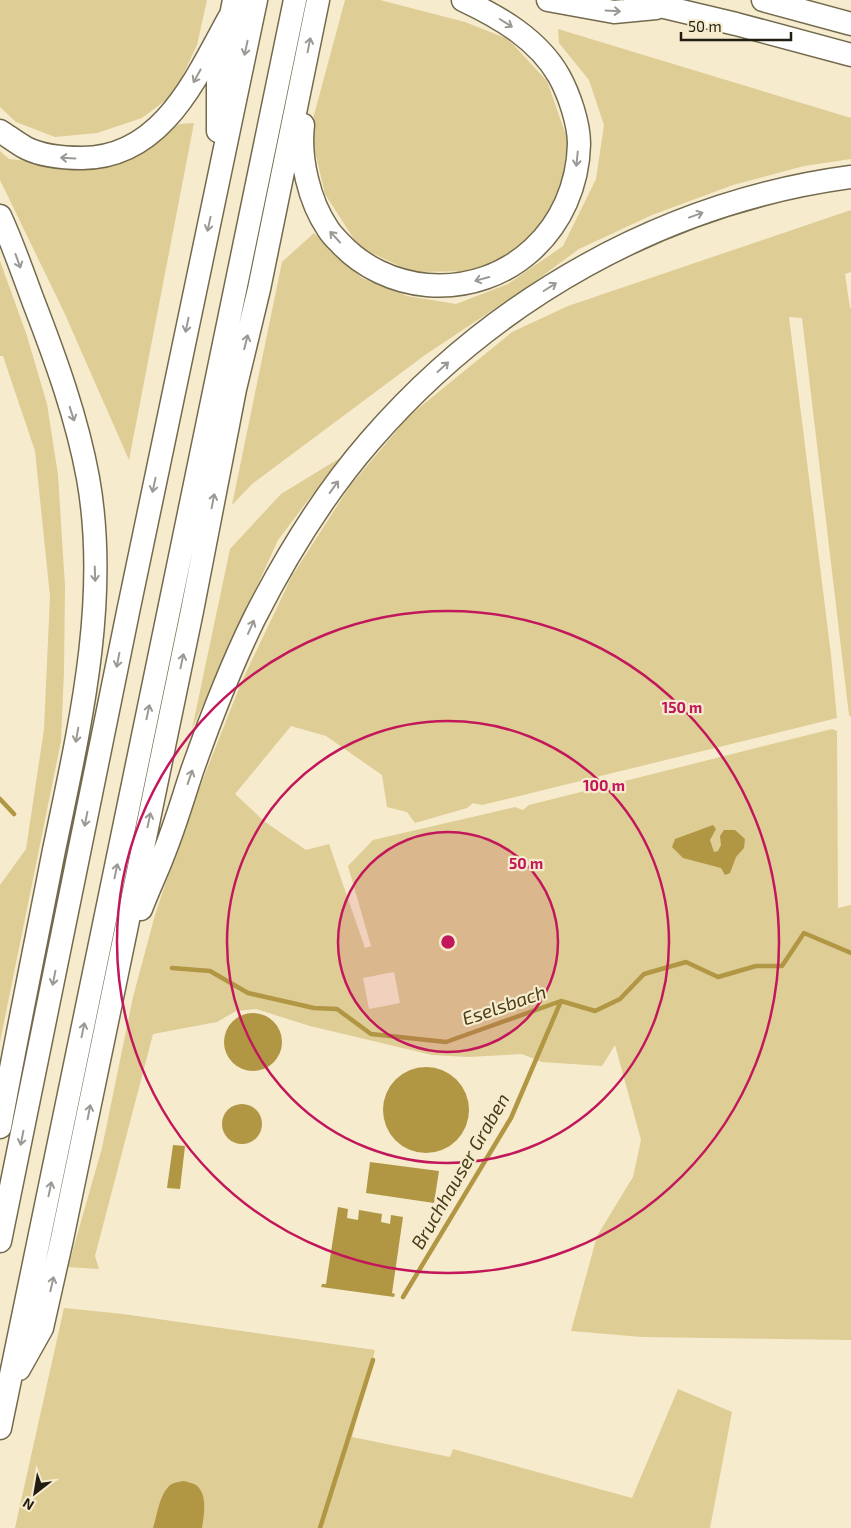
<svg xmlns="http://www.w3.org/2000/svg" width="851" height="1528" font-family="'Exo 2',sans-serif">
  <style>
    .green { fill: #dfcd96; fill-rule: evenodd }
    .water { fill: #b19644 }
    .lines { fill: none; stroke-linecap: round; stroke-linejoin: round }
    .stream { stroke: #b19644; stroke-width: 4.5 }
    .motorway-casing { stroke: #736a4e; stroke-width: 25 }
    .motorway { stroke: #fff; stroke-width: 22 }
    .oneway { stroke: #9b9994 }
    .ring { fill: none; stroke: #c2185b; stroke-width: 2.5 }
    .labels { text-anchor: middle; stroke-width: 4.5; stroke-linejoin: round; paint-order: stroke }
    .water-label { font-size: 19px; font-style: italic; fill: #493e1a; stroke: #f6ebcc }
    .centre { fill: #c2185b; stroke: #f6ebcc; stroke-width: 2.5 }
    .ring-label { font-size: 15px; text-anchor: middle; font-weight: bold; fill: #c2185b; stroke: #f6ebcc; stroke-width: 4.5; stroke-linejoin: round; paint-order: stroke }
  </style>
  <rect width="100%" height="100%" fill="#f6ebcc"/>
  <path class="green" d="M0 0H207L197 45 174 94 142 118 97 133 55 137 16 122 0 107Z
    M345 0H380L465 22 508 39 547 81 568 141 560 196 532 240 477 271 412 272 359 247 325 194 310 130Z
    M558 29 851 118V159L804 166 733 185 652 215 579 249 526 288 425 355 252 484 232 505 282 262 314 233 362 278 407 296 456 304 508 284 563 246 596 179 604 125 589 80 559 43Z
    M194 123 129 460 64 312 0 180V151L9 159 76 166 121 162 180 124Z
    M851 210V272L845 274 850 308H851V717L849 715 802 318 789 317 831 655 837 718 482 805 473 803 467 808 415 823 407 812 387 807 382 775 326 736 291 726 235 794 265 822 306 850 329 844 365 948 371 946 348 866 373 840 515 807 523 810 529 805 832 729 837 731 838 908 851 905V1340L642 1337 571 1331 597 1236 633 1177 641 1140 615 1045 602 1066 542 1062 522 1054 468 1057 432 1055 310 1026 256 1009 236 1011 217 1022 153 1034 95 1256 99 1269 68 1267 102 1148 133 997 155 915 186 822 241 683 292 576 350 486 409 416 512 332 568 306ZM394 972 400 1003 369 1009 363 978Z
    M0 261 27 336 47 404 58 475 65 586 64 671 61 741 0 1042V885L26 849 44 729 50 596 35 451 3 356H0Z
    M340 458 278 540 192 729 230 549 281 494Z
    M64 1308 123 1314 375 1350 352 1437 450 1457 453 1449 632 1498 678 1389 732 1412 710 1528H15Z"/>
  <path class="water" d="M713 825 716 829 710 840 714 852 718 851 721 845 720 836 724 830H735L745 839 744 848 736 857 730 873 725 875 721 868 683 858 672 847 675 839Z
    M224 1042a29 29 0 1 1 58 0a29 29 0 1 1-58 0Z
    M383 1110a43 43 0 1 1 86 0a43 43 0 1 1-86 0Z
    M222 1124a20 20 0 1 1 40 0a20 20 0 1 1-40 0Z
    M173 1145 185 1146 180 1189 167 1188Z
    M370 1162 439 1171 434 1203 366 1193Z
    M338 1207 348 1209 347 1218 358 1220 359 1210 382 1214 381 1222 390 1224 391 1215 403 1217 392 1293 395 1294 394 1297 321 1287 322 1284H326Z
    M184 1481C187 1482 193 1483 196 1485 208 1494 204 1515 202 1528H153C157 1516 159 1496 169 1486 173 1482 179 1482 184 1481Z"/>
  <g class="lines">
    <path class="stream" d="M0 799 14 814
      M172 968 210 971 248 993 314 1008 337 1009 371 1034 446 1042 561 1001 595 1011 620 999 644 974 686 962 718 977 756 966H782L804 933 851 953
      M403 1297 511 1118 561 1001
      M320 1528 373 1360"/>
    <g class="motorway-casing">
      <path id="motorway" d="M548 0 614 12 656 8
        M635 0 736 24 851 55
        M763 0 851 24
        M303 125C299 158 309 201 328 229 331 234 336 239 340 243 362 267 394 282 427 285 510 292 577 228 579 144 579 123 569 94 559 76 538 39 499 17 463 0
        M0 131C8 136 17 143 26 148 42 156 64 158 82 158 162 158 196 78 229 18
        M218 131V83L234 0
        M0 216C13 244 23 274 34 303 56 360 77 418 88 478 110 601 79 730 54 850 36 942 17 1034 0 1127
        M141 909C148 890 157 872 164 853 175 826 183 798 192 771 210 720 230 668 254 619 286 556 323 495 370 441 493 299 664 202 851 177
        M0 1241 128 612 256 0
        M19 1369 42 1328 62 1239 192 611 235 389 259 289 318 0
        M0 1428 295 0"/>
    </g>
    <use href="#motorway" class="motorway"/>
  </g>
  <defs><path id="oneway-shaft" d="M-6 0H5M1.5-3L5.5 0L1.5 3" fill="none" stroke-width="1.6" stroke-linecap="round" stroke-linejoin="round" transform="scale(1.25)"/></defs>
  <g class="oneway">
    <use href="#oneway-shaft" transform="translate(613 11) rotate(3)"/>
    <use href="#oneway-shaft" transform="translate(506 23) rotate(32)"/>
    <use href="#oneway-shaft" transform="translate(309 45) rotate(-79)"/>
    <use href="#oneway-shaft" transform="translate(246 48) rotate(102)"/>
    <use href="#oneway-shaft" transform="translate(197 76) rotate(119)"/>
    <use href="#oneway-shaft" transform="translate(68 158) rotate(-177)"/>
    <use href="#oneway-shaft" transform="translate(577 159) rotate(96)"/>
    <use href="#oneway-shaft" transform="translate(696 215) rotate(-20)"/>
    <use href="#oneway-shaft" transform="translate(209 224) rotate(102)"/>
    <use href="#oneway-shaft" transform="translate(335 237) rotate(-133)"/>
    <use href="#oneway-shaft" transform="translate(18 261) rotate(70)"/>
    <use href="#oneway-shaft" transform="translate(482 279) rotate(165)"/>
    <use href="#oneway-shaft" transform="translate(550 287) rotate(-32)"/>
    <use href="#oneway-shaft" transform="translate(187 325) rotate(102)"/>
    <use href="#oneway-shaft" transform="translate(246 342) rotate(-76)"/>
    <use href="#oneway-shaft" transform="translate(443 367) rotate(-42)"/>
    <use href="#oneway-shaft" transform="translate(72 414) rotate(72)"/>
    <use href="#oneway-shaft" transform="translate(154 485) rotate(102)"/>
    <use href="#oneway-shaft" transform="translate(334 487) rotate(-54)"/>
    <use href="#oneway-shaft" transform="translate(213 501) rotate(-79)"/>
    <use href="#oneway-shaft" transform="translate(95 574) rotate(88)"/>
    <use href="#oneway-shaft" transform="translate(251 627) rotate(-66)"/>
    <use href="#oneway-shaft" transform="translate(118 660) rotate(101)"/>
    <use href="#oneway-shaft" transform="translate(182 661) rotate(-78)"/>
    <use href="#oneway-shaft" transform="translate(148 712) rotate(-78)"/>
    <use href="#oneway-shaft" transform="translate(77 735) rotate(100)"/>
    <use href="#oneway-shaft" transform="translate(190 777) rotate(-71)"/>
    <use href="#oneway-shaft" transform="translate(86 819) rotate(101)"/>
    <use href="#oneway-shaft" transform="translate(149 820) rotate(-78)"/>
    <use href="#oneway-shaft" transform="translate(116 871) rotate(-78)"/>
    <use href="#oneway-shaft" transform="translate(54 978) rotate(101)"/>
    <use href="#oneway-shaft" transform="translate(83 1030) rotate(-78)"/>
    <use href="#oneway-shaft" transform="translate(89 1112) rotate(-79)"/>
    <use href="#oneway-shaft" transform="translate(22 1138) rotate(101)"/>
    <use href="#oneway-shaft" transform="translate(50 1189) rotate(-78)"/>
    <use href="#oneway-shaft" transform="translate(52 1284) rotate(-77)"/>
  </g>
  <circle cx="448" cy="942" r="110" fill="#c2185b" fill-opacity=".12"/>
  <g class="ring">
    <circle cx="448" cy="942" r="110"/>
    <circle cx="448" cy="942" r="221"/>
    <circle cx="448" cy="942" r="331"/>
  </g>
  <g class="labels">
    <g class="water-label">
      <text transform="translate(504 1005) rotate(-19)" y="7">Eselsbach</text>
      <text transform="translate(460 1171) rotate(-60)" y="7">Bruchhauser Graben</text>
    </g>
  </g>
  <circle cx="448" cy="942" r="8" class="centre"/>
  <g class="ring-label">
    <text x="682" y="713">150 m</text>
    <text x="604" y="791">100 m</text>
    <text x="526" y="869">50 m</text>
  </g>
  <g transform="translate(35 1493) rotate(211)" stroke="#f6ebcc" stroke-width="4" paint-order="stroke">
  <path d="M0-4L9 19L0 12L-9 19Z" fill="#211d12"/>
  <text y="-8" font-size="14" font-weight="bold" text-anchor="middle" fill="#211d12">N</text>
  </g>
  <path d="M681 32v8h110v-8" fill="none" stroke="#211d12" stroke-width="2.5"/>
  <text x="688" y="32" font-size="15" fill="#211d12" stroke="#f6ebcc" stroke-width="4" paint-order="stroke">50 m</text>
</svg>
